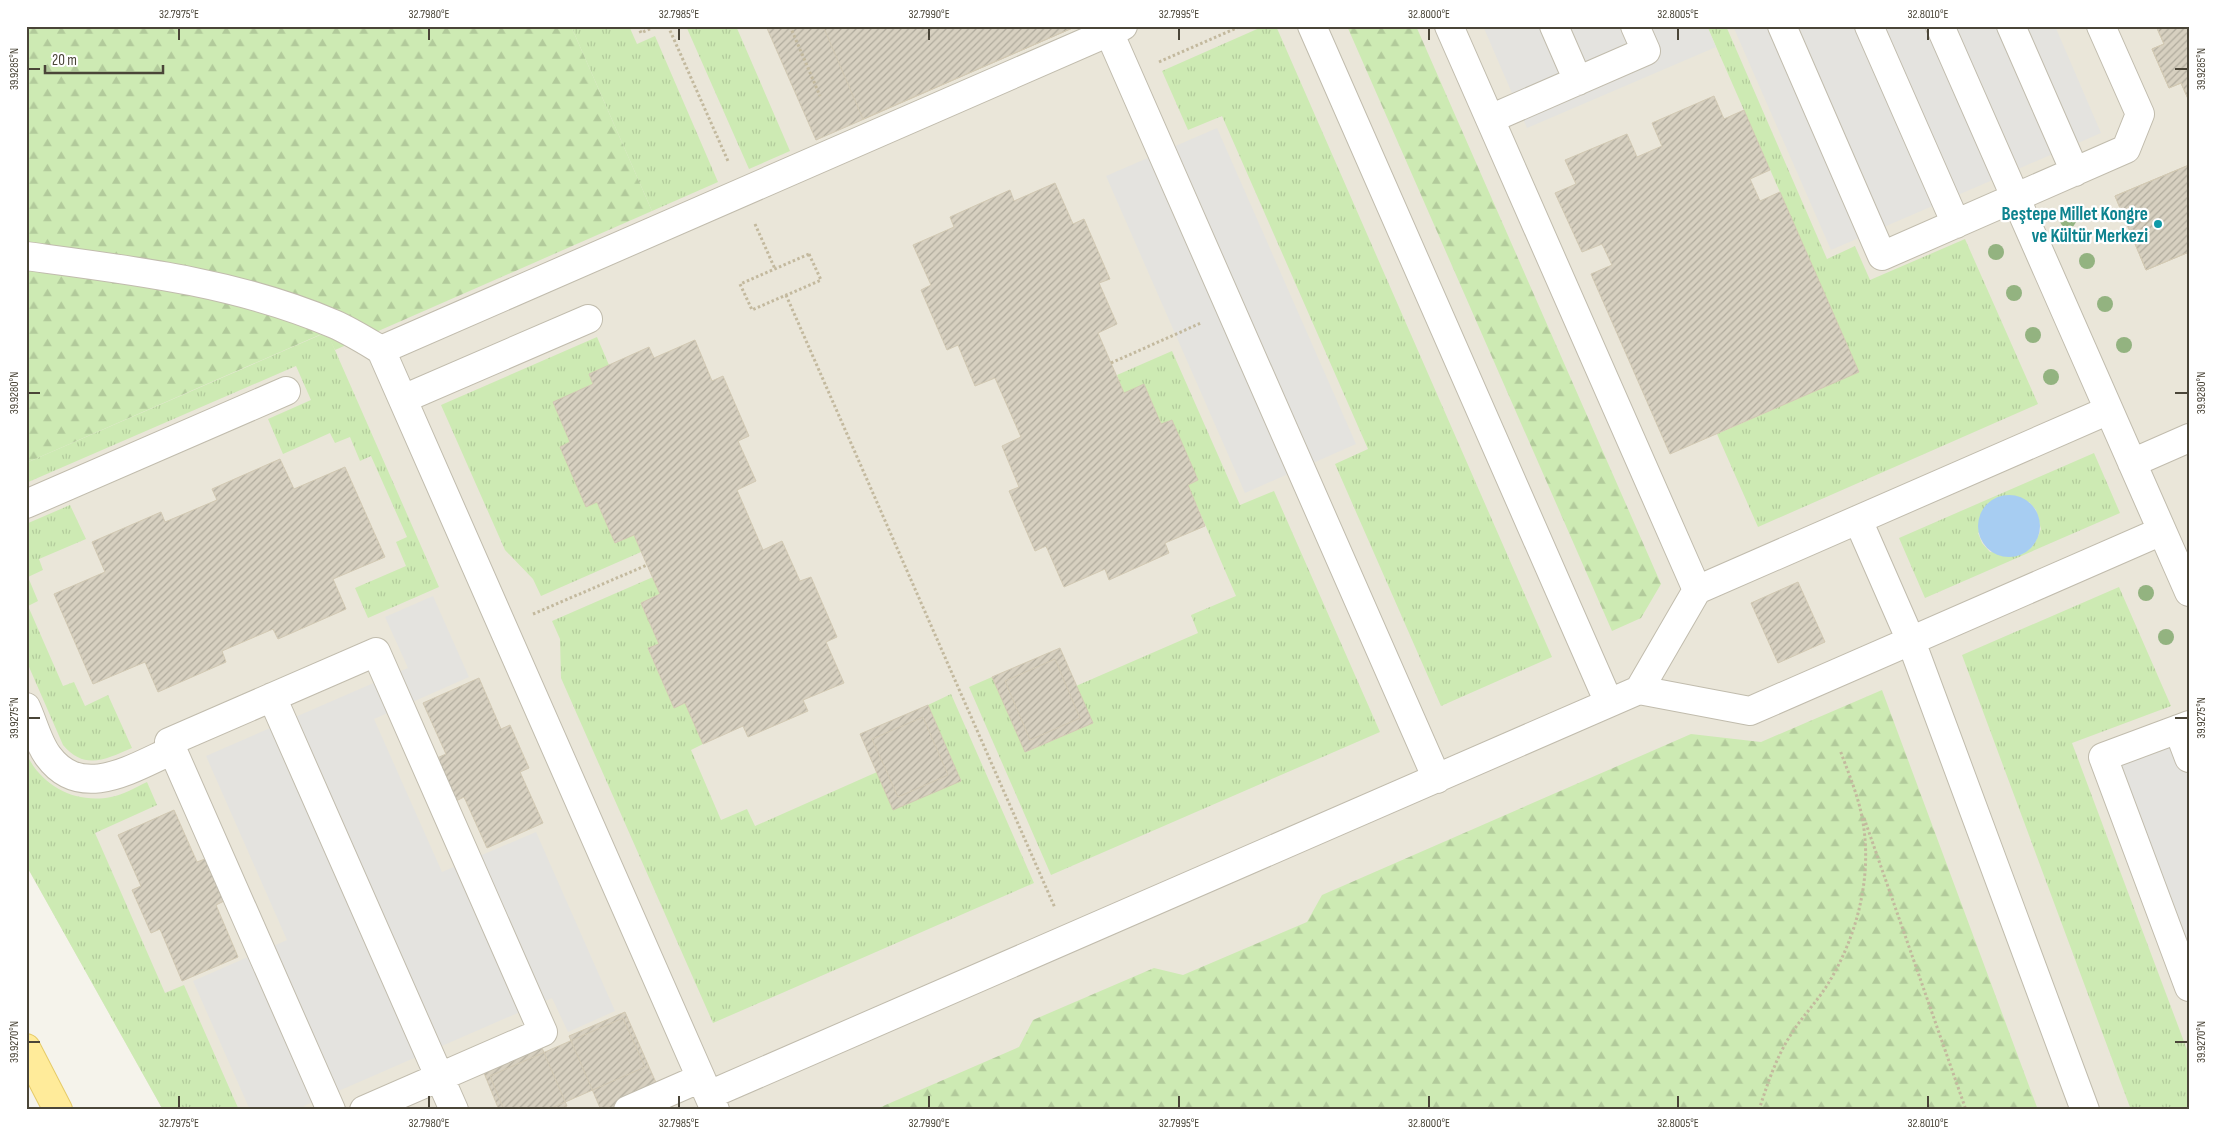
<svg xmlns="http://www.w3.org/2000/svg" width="2215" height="1136" font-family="'Sofia Sans Condensed',sans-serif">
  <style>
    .residential { fill: #eae6d9 }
    .grass { fill: url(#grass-tufts); fill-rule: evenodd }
    .forest { fill: url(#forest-firs) }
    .parking { fill: #e4e3df }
    .water { fill: #a7cdf2 }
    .building { fill: url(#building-hatch); stroke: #d2c9b3 }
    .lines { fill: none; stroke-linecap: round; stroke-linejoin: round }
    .minor-casing { stroke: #c1bcad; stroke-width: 30 }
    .major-casing { stroke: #e6cb68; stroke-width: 30 }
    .path { stroke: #c3b99e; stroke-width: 3; stroke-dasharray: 2.5 2.5; stroke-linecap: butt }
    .minor { stroke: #fff; stroke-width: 28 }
    .major { stroke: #ffeb9a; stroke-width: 28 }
    .tree { fill: #93b380 }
    .ticks { fill: none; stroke: #4a4538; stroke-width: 2 }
    .culture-dot { fill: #0f9aa8; stroke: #fff; stroke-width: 2 }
    .labels { text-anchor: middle; stroke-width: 4.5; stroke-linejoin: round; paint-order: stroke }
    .culture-label { font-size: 19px; font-weight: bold; fill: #0d838f; stroke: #fff; text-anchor: end }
    .neatline { fill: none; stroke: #4a4538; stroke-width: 2 }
    .ticks-label { font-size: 12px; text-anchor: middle; fill: #4a4538 }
  </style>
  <defs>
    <pattern id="grass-tufts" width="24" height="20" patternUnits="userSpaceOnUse" patternTransform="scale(1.25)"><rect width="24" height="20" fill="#cdeab3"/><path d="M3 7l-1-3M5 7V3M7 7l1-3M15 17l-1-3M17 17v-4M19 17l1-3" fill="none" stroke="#b2ca9b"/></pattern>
    <pattern id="forest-firs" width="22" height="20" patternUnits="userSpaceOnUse" patternTransform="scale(1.25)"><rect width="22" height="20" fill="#cdeab3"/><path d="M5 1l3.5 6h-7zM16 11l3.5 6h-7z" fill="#b2ca9b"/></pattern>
    <pattern id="building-hatch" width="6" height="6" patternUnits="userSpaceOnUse" patternTransform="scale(1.25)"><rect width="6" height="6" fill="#d7d0c0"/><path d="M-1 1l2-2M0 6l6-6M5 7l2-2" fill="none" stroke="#b0ab9d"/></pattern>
  </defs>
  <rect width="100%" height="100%" fill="#f5f3eb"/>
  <path class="residential" d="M26 26H2189V1110H163L26 865Z"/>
  <path class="grass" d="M571 26H629L637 44 655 36 718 182 652 211Z
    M686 26H736L790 151 749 169Z
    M1264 26H1276L1552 657 1441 706 1335 464 1368 449 1222 116 1188 130 1162 71Z
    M1707 26H1726L1827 259 1855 246 1870 280 1965 239 2038 404 1758 527 1717 434 1859 372Z
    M327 332 439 587 368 618 355 588 406 566 396 542 407 537 371 456 360 461 350 437 335 443 330 433 283 454 268 419 311 400 296 366 26 483V463Z
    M597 337 609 365 589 374 593 384 553 402 570 442 560 447 586 506 597 502 615 543 634 535 641 552 541 596 533 579 505 550 441 405Z
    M1172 351 1240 505 1274 491 1380 732 1051 875 969 687 992 677 1026 752 1093 723 1076 686 1198 633 1191 615 1236 596 1188 485 1198 480 1172 420 1161 424 1144 384 1124 393 1117 375Z
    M2094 453 2120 513 1925 598 1899 538ZM2029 502 2036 510 2041 529C2030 560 2017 554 1990 552L1982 543 1978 533Z
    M70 505 86 539 39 559 43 570 28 577 38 601 28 606 63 686 74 682 85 706 108 695 132 748C106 759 85 771 63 745L26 660V524Z
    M653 577 660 594 641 603 659 644 648 649 674 708 685 703 703 744 691 750 721 820 747 809 755 826 877 772 961 781 928 705 951 694 1034 883 713 1023 561 678 560 639 552 621Z
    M2119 587 2171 706 2072 743 2189 1055V1110H2131L1962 655Z
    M26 753C41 786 75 804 111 797 123 795 136 787 147 782L157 805 95 833 165 993 184 985 239 1110H163L26 865Z"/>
  <path class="forest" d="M26 26H571L652 211 335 350 326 332 26 463Z
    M1347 26H1416L1661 584 1641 618 1612 631Z
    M1882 690 2038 1110H874L1019 1047 1033 1020 1154 968 1183 975 1307 922 1322 895 1691 734 1761 742Z"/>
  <path class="parking" d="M1483 26H1707L1716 47 1527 128Z
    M1733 26H2055L2101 133 1831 250Z
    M1217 128 1356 444 1245 493 1106 176Z
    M433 596 469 677 374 719 442 872 536 832 615 1011 568 1032 552 998 304 1106 306 1110H250L193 981 287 940 206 756 408 668 385 617Z
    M2189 738V951L2119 764Z"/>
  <path class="water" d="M1978 526a31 31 0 1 1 62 0a31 31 0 1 1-62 0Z"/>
  <path class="building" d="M766 26H1077L816 140Z
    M823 26H1077L863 119Z
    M2156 26H2189V101L2181 83 2169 88 2152 49 2164 44Z
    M2156 26H2189V101L2181 83 2169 88 2152 49 2164 44Z
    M1714 96 1724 119 1744 110 1770 170 1750 179 1760 201 1780 192 1859 372 1670 454 1591 274 1612 265 1602 244 1582 252 1555 193 1576 184 1565 160 1627 134 1637 157 1662 146 1652 123Z
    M2189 165V252L2146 270 2115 196Z
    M2189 165V252L2146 270 2115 196Z
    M1055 183 1073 224 1084 219 1110 279 1099 283 1117 324 1098 333 1124 393 1144 384 1161 424 1172 420 1198 480 1188 485 1205 526 1165 543 1169 553 1109 580 1105 569 1064 587 1046 546 1035 551 1009 491 1019 487 1002 446 1021 437 995 378 975 386 958 345 947 350 921 290 931 285 913 245 954 227 950 217 1010 190 1014 201Z
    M695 340 712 381 723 376 749 436 738 441 756 481 737 490 763 550 782 541 800 581 811 577 837 637 826 642 844 683 803 700 808 711 748 737 743 726 703 744 685 703 674 708 648 648 659 644 641 603 660 594 647 565 634 535 615 543 597 502 586 507 560 447 570 442 553 402 593 384 589 374 649 347 654 358Z
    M280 459 294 489 345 467 385 557 333 579 346 609 278 639 273 629 222 651 226 662 158 692 145 662 93 684 54 594 105 572 92 542 161 512 165 522 217 500 212 489Z
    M1798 582 1825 642 1778 663 1751 603Z
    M1060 648 1093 723 1025 752 992 677Z
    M1055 659 1080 718 1030 740 1005 681Z
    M479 678 501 729 510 725 529 768 520 772 543 823 487 848 464 797 456 801 437 758 446 754 423 703Z
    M928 705 961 781 893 810 860 734Z
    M923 717 948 775 898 797 872 739Z
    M174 810 197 862 205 859 224 901 216 905 238 957 182 981 160 929 151 933 132 890 141 886 118 835Z
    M625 1012 668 1110H601L569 1036Z
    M623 1018 645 1067 547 1110H504L490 1076Z
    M542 1048 567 1106 558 1110H499L484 1073Z"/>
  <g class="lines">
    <g class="minor-casing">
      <path id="minor" d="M1312 26 1609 703
        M1449 26 1697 590
        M1554 26 1578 81
        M1782 26 1882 256 2126 149 2140 114 2101 26
        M1869 26 1956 224
        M1940 26 2189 592
        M2011 26 2075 172
        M1109 32 1437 779
        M1490 119 1646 51 1635 26
        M26 256C131 270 236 282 334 324 350 331 366 341 381 350L715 1110
        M381 350 1123 26
        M403 399 588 319
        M2132 463 2189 438
        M26 504 286 391
        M1858 520 1911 641 2085 1110
        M1639 690 1697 590 2109 410
        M272 697 454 1110
        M26 707C33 722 38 743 48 756 82 802 134 767 173 750
        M2189 725 2103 757 2189 987
        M2178 729 2189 758
        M709 1095 1639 690 1750 711 2162 531
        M331 1110 169 742 376 652 543 1032 364 1110
        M628 1110 701 1078"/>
    </g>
    <g class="major-casing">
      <path id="major" d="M26 1048 58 1110"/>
    </g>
    <path class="path" d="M638 26 641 33 656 26
      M668 26 728 161
      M790 26 820 96
      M1159 62 1241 26
      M755 224 775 269
      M809 254 821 280 752 310 740 284Z
      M786 295 1055 908
      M1111 363 1201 323
      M533 614 647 565
      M1864 818 1966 1110
      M1759 1110C1767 1085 1776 1058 1790 1036 1801 1018 1815 1004 1826 987 1859 935 1875 868 1860 808 1855 788 1847 769 1840 750"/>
    <use href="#minor" class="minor"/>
    <use href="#major" class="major"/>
  </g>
  <g class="tree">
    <circle cx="2068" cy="220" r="8"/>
    <circle cx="1996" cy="252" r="8"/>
    <circle cx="2087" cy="261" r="8"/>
    <circle cx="2014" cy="293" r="8"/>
    <circle cx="2105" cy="304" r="8"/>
    <circle cx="2033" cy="335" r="8"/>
    <circle cx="2124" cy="345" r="8"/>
    <circle cx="2051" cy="377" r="8"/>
    <circle cx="2146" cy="593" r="8"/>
    <circle cx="2166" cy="637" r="8"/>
  </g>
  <path class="ticks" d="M179 28V40M429 28V40M679 28V40M929 28V40M1179 28V40M1429 28V40M1678 28V40M1928 28V40M28 69H40M2175 69H2188M28 393H40M2175 393H2188M28 718H40M2175 718H2188M28 1042H40M2175 1042H2188M179 1096V1108M429 1096V1108M679 1096V1108M929 1096V1108M1179 1096V1108M1429 1096V1108M1678 1096V1108M1928 1096V1108"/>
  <circle class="culture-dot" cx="2158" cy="224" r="5"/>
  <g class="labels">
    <g class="culture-label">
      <text x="2148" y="220">Beştepe Millet Kongre<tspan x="2148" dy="22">ve Kültür Merkezi</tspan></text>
    </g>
  </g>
  <rect width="2215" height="1136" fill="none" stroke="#ffffff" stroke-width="55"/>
  <path d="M45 65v8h118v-8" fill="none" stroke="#4a4538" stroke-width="2.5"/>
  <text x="52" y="65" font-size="15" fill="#4a4538" stroke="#ffffff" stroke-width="4" paint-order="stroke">20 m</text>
  <rect x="28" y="28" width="2160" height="1080" class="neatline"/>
  <g class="ticks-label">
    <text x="179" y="18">32.7975°E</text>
    <text x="429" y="18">32.7980°E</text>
    <text x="679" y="18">32.7985°E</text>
    <text x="929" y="18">32.7990°E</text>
    <text x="1179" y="18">32.7995°E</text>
    <text x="1429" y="18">32.8000°E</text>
    <text x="1678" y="18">32.8005°E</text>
    <text x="1928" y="18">32.8010°E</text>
    <text transform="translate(14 69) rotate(-90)" y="4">39.9285°N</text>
    <text transform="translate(2201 69) rotate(-90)" y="4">39.9285°N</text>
    <text transform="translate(14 393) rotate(-90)" y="4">39.9280°N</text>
    <text transform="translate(2201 393) rotate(-90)" y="4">39.9280°N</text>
    <text transform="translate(14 718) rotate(-90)" y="4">39.9275°N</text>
    <text transform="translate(2201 718) rotate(-90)" y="4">39.9275°N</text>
    <text transform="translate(14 1042) rotate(-90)" y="4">39.9270°N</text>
    <text transform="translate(2201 1042) rotate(-90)" y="4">39.9270°N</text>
    <text x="179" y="1127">32.7975°E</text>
    <text x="429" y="1127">32.7980°E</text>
    <text x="679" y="1127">32.7985°E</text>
    <text x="929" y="1127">32.7990°E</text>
    <text x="1179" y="1127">32.7995°E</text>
    <text x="1429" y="1127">32.8000°E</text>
    <text x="1678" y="1127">32.8005°E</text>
    <text x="1928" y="1127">32.8010°E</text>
  </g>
</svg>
